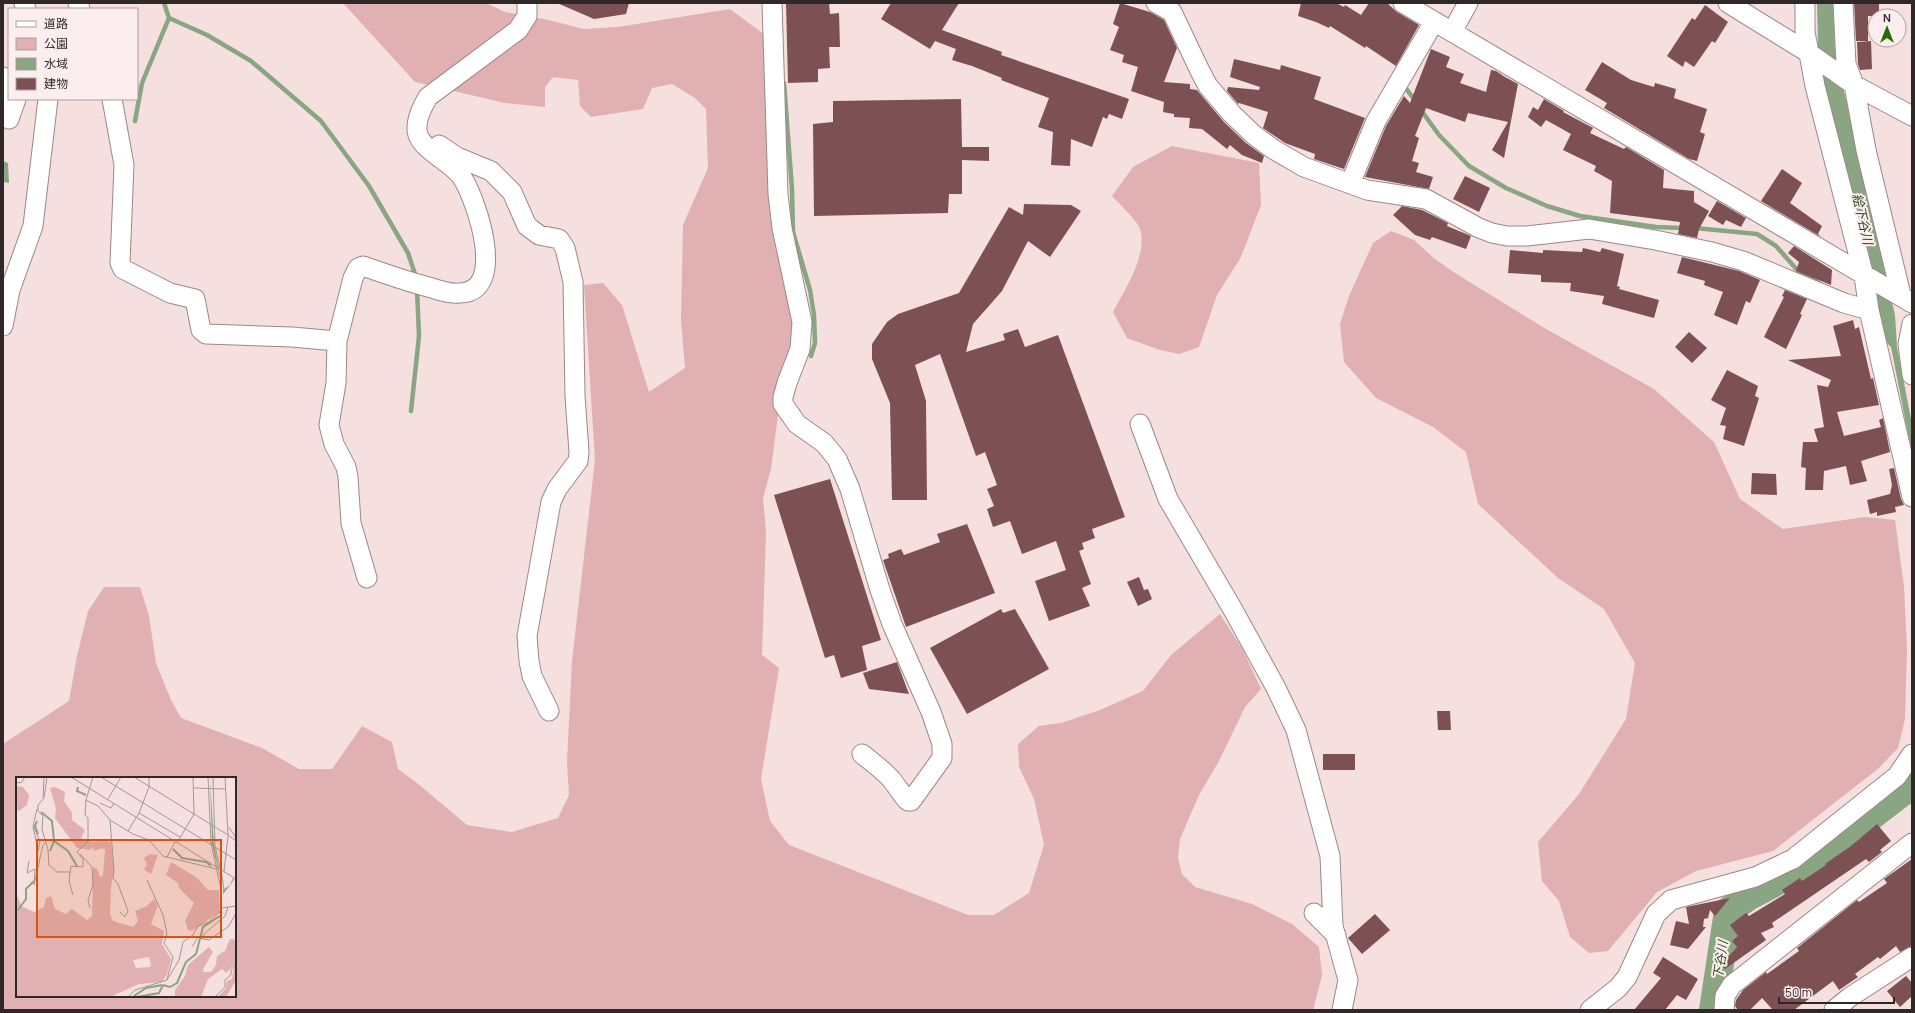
<svg xmlns="http://www.w3.org/2000/svg" width="1915" height="1013" font-family="Manrope,'Noto Sans JP',sans-serif">
  <style>
    .green { fill: #e1b0b2; fill-rule: evenodd }
    .water { fill: #8aa582 }
    .lines { fill: none; stroke-linecap: round; stroke-linejoin: round }
    .stream { stroke: #8aa582; stroke-width: 4.5 }
    .river { stroke: #8aa582; stroke-width: 28 }
    .building { fill: #7d5153 }
    .minor-casing { stroke: #9c8888; stroke-width: 21 }
    .minor { stroke: #fff; stroke-width: 19 }
    .labels { text-anchor: middle; stroke-width: 4; stroke-linejoin: round; paint-order: stroke }
    .water-label { font-size: 13px; font-style: italic; fill: #264c1b; stroke: #fceeef }
    .inset-river { fill: none; stroke: #8aa582; stroke-width: 2 }
    .inset-road { fill: none; stroke: #a69696; stroke-width: 1 }
    .view { fill: #d6540f; fill-opacity: 0.15; stroke: #d6540f; stroke-width: 2 }
    .inset-edge { fill: none; stroke: #302828; stroke-width: 2 }
  </style>
  <rect width="100%" height="100%" fill="#f5dfdf"/>
  <path class="green" d="M343 3H486L505 12 549 20 583 29 618 27 730 9 769 38 799 328 781 392 771 469 763 498 766 532 762 655 779 668 761 779 770 821 789 845 968 915H994L1029 893 1044 845 1034 799 1019 767 1018 744 1039 726 1061 723 1100 710 1143 691 1171 655 1220 614 1243 650 1261 689 1245 707 1219 761 1199 795 1180 839 1178 858 1182 874 1195 887 1252 904 1292 924 1319 947 1322 975 1313 1010H3V744L69 701 77 656 88 611 104 587H140L149 616 156 663 171 700 181 718 262 748 299 769H332L362 726 392 742 398 769 417 783 467 825 512 832 558 818 569 795 567 762 572 661 595 460 584 285 603 283 622 305 649 392 685 368 681 320 683 225 708 168 706 109 695 98 672 84 652 88 643 109 591 117 580 106 578 80 553 77 545 87V107L505 103 415 82ZM17 778H235V996H17Z
    M1172 146 1259 163 1261 205 1241 257 1217 295 1199 347 1179 354 1160 350 1127 338 1113 312C1125 289 1148 255 1140 229 1138 222 1118 202 1112 196L1133 167Z
    M1391 231 1414 240 1435 259 1455 273 1546 329 1654 389 1714 442 1740 499 1783 529 1865 517 1895 520 1904 587 1907 649 1905 719 1898 748 1879 768 1773 851 1696 871 1657 892 1608 951 1589 953 1570 937 1559 901 1542 881 1538 842 1579 794 1626 719 1635 663 1604 609 1558 578 1478 504 1466 452 1433 427 1376 398 1344 362 1340 324 1349 296 1373 243Z"/>
  <path class="water" d="M1817 3H1833L1835 52 1895 315 1897 347 1912 424V454L1891 347 1884 340 1824 81 1818 46Z
    M3 161 8 163 9 183 3 182Z
    M1912 778V787L1878 816 1874 811Z"/>
  <g class="lines">
    <path class="stream" d="M169 18 207 35 251 61 321 121 369 186 408 253 416 277
      M784 83 792 189 793 232 810 290 814 315 815 343 811 356
      M1405 87 1416 102
      M1421 110 1439 135 1469 166 1506 188 1547 206 1580 216 1656 227 1683 228
      M135 121 142 83 169 18 164 3
      M1695 228 1757 234 1776 246 1799 272 1819 283
      M411 411 419 336 417 289"/>
    <path class="river" d="M1713 1010 1728 911 1748 897 1808 865 1912 785"/>
  </g>
  <path class="building" d="M557 3H629L626 14 594 19Z
    M786 3H829L830 14 839 13 840 47H829L830 68 818 69V82L788 83Z
    M891 3H959L942 30 1002 52 1001 55 1129 99 1122 119 1109 114 1107 119 1103 117 1092 147 1071 139 1070 166 1051 165 1053 132 1038 127 1049 98 1001 80 1002 78 972 66 952 60 956 49 935 41 930 49 881 19Z
    M1120 3 1150 12 1164 20 1177 48 1164 82 1190 84V89L1197 90 1224 122 1246 143 1264 156 1262 163 1242 155 1230 145 1227 149 1202 129 1189 128 1190 118 1174 117V114L1163 112 1164 102 1131 91 1138 67 1122 62 1124 55 1110 50 1119 27 1113 24Z
    M1301 3H1336L1344 7 1345 5 1361 15 1369 3H1387L1397 12 1419 25 1396 66 1366 46 1365 48 1330 26 1329 28 1316 22 1298 16Z
    M1854 3H1879V16H1868V41H1856Z
    M1705 5 1728 22 1715 43 1712 41 1694 67 1685 61 1683 67 1667 56 1692 18 1695 20Z
    M1871 41 1872 69 1860 70 1858 64 1857 42Z
    M1431 49 1450 57 1446 67 1464 74 1460 83 1486 92 1491 70 1496 71 1505 77 1518 84 1504 158 1492 150 1508 122 1468 113 1465 122 1426 108 1415 136 1419 138 1412 161 1419 163 1416 172 1433 177 1429 189 1365 177 1386 126 1404 96 1410 103Z
    M1234 59 1280 70 1281 65 1321 77 1314 99 1365 118 1344 169 1314 159 1315 154 1285 143 1263 128 1268 112 1239 103 1238 104 1227 91 1228 87 1259 90 1260 87 1230 77Z
    M1602 62 1631 80 1654 87 1655 83 1676 89 1674 98 1707 109 1700 132 1705 134 1697 161 1689 159 1604 108 1607 103 1585 90Z
    M961 99 962 147H989V161L962 160V194H949L948 213 814 216 813 124 833 122V101Z
    M1544 99 1564 111 1563 112 1593 128 1590 133 1624 149 1626 147 1664 170 1663 188 1694 191V202L1709 211 1699 229 1697 238 1678 234 1680 222 1610 213 1612 181 1594 171 1596 166 1563 150 1571 134 1546 120 1541 127 1528 117 1533 107 1538 110Z
    M1782 169 1802 183 1790 203 1822 226 1818 234 1821 237 1761 201Z
    M1465 176 1490 188 1479 212 1453 199Z
    M1717 201 1746 218 1741 227 1726 220 1723 225 1708 216Z
    M1024 204 1071 205 1081 211 1050 257 1028 241 1002 291 973 324 966 352 1005 340 1003 334 1018 329 1025 347 1058 335 1125 517 1092 529 1095 538 1082 543 1084 549 1079 551 1091 584 1082 588 1090 606 1049 621 1035 581 1066 570 1056 541 1022 554 1010 521 993 527 987 509 994 506 987 489 997 485 985 452 976 456 940 354 915 365 926 401 927 500H892L890 403 872 359V344L887 322 898 314 959 293 1009 207 1023 215Z
    M1402 206 1422 210 1448 223 1447 226 1471 236 1466 249 1432 237 1430 240 1415 235 1393 215Z
    M1794 246 1832 270 1831 285 1796 271 1799 262 1788 253Z
    M1583 248 1600 252 1602 248 1624 254 1617 286 1620 287 1619 289 1659 300 1654 318 1602 304 1604 296 1570 291 1571 283 1541 282V275L1508 273 1510 250 1543 253V250L1582 252Z
    M1682 257 1739 271 1760 280 1750 303 1746 301 1737 325 1714 315 1723 292 1704 285 1705 281 1677 273Z
    M1785 290 1807 299 1800 314 1802 315 1786 349 1764 337 1784 297 1782 296Z
    M1853 320 1855 329 1859 327 1871 379 1873 378 1879 405 1837 412 1844 436 1881 427 1879 420 1883 418 1890 452 1861 461 1867 481 1850 485 1846 466 1824 471 1823 490H1805L1806 468 1801 467 1803 442H1818L1814 429 1824 427 1817 385 1828 387 1831 380 1788 360 1841 356 1833 326Z
    M1689 332 1707 348 1692 363 1675 347Z
    M1727 370 1758 386 1755 396 1759 398 1744 446 1723 439 1726 426 1720 425 1726 408 1711 400Z
    M1894 468 1901 499 1904 505 1895 507 1896 512 1877 516V512L1870 514 1867 500 1890 494 1892 485 1889 469Z
    M1752 473 1776 474 1777 495 1751 494Z
    M830 479 881 640 862 646 867 670 841 678 834 655 825 658 774 495Z
    M967 524 995 593 906 627 883 560 889 558 888 554 901 549 904 555 940 542 937 534Z
    M1139 577 1144 590 1148 589 1152 599 1138 606 1127 582Z
    M1001 609 1003 613 1015 609 1049 669 967 714 930 648Z
    M897 662 909 694 869 689 863 673Z
    M1437 711H1450L1451 730H1438Z
    M1323 754H1355V770H1323Z
    M1877 824 1891 841 1880 850 1882 852 1869 862 1866 859 1772 923 1774 927 1761 933 1766 940 1725 969 1721 965 1737 947 1732 941 1738 936 1730 925 1746 913 1749 916 1785 894 1782 890 1800 878 1802 881 1826 865 1825 864 1851 846Z
    M1912 859V946L1900 952 1896 946 1880 959 1878 957 1855 974 1858 977 1839 990 1833 981 1794 1010H1773L1762 998 1750 1010H1738L1735 1006 1736 1000 1743 990 1766 972 1767 974 1799 951 1797 948 1857 900 1859 902 1887 883 1884 879Z
    M1730 898 1715 916 1710 910 1708 918 1704 919 1703 927H1706L1688 949 1670 945 1676 921 1689 924 1686 907Z
    M1375 914 1390 930 1362 954 1348 938Z
    M1663 957 1698 979 1686 1000 1677 995 1665 1010H1634L1661 978 1653 973Z
    M1906 976 1912 983V996L1900 1007 1887 991Z"/>
  <g class="lines">
    <g class="minor-casing">
      <path id="minor" d="M24 3 26 9
        M78 3 80 9
        M772 3 778 194 782 228 802 322 800 349 787 383 783 397V404L797 424 824 443 837 459 850 489 880 590 892 624 931 712 942 744V758L911 801H908C901 794 897 786 891 779 882 769 872 762 862 754
        M1156 3 1172 12 1200 71 1208 86 1232 114 1254 135 1273 149 1304 167 1367 190 1426 199 1479 228 1492 233 1507 236H1527L1589 229 1655 240 1712 252 1743 261 1844 303 1869 310
        M1403 3 1912 303
        M1728 3 1809 53 1854 85 1912 116
        M1805 3V32L1815 86 1864 276 1869 310 1912 497
        M1843 3 1846 64 1854 85 1866 150 1901 295
        M1452 32 1468 3
        M3 77 6 86 4 116 9 119 16 99
        M112 99 124 165 120 263 123 269 170 293 195 299 201 330 206 334 292 337 337 341
        M439 145 457 157 491 171 512 192 527 226 539 235 559 239 565 248 573 282 575 396 579 452 578 461 557 489 551 502 527 636 529 661 532 676 549 711
        M1350 184 1376 121 1434 22
        M1912 324 1908 344 1912 375
        M3 326 10 290 33 226 48 99
        M1140 424 1168 499 1232 608 1276 688 1296 730 1330 856 1333 926 1348 980 1342 1010
        M367 578 351 523 348 477 346 467 334 444 329 425 336 383 337 341 353 278 358 268 363 266C386 274 408 282 432 288 441 291 450 294 459 293 508 293 477 202 463 179 454 163 425 153 418 135 414 123 422 107 428 97L518 30 527 16V3
        M1314 913 1336 935
        M1590 1010 1618 988 1627 977 1656 914 1671 900 1755 877 1793 859 1897 776 1912 754
        M1724 1010 1725 996 1732 985 1912 843
        M1834 1010 1850 997 1912 957"/>
    </g>
    <use href="#minor" class="minor"/>
  </g>
  <g class="labels">
    <g class="water-label">
      <text transform="translate(1863 219) rotate(77)" y="5">絵下谷川</text>
      <text transform="translate(1720 960) rotate(-82)" y="5">下谷川</text>
    </g>
  </g>
  <g transform="translate(16 777)">
    <rect width="220" height="220" fill="#f5dfdf"/>
    <path d="M0 9 7 10 13 18 11 28 3 34 0 32ZM39 10 49 15 48 24 56 36V43L69 53 65 61 77 65 91 64 95 66 98 94 95 110 94 137 97 144 117 150 122 144 119 134 131 129 138 122 142 129 135 147 148 154 146 167 155 182 151 197 146 205 123 207 94 220H0V115L5 129 18 135 28 130 30 121 35 119 39 132 50 137 56 132 71 143 76 139 77 90 81 92 84 100 87 98 89 73 86 71 78 74 77 70 74 73 61 71 39 41 40 31 34 11ZM133 180 135 187 134 190 120 191 117 183ZM134 77 142 78 135 97 128 93 131 87 128 81ZM155 85 180 100 192 113H203L204 135 176 154 172 153 169 144 178 126 163 111 162 106 150 98ZM214 162H218L220 166V203L210 220H202L210 211 211 204 216 202 218 188 210 196 206 192 192 202 185 220H159V213L169 199 172 188 193 170 197 175 187 192 188 195H195L200 188 201 179 209 174Z" fill="#e1b0b2" fill-rule="evenodd"/>
    <path d="M194 0 198 68 207 113 214 108 217 101 220 103 218 102 215 107 207 117V135L202 141 207 134V113L196 67Z" fill="#8aa582"/>
    <path class="inset-river" d="M62 10 61 14 70 18M25 35 36 44 38 64 34 74M21 44 19 49 22 57M38 64 52 74 61 89M157 72 166 81 190 85 195 89M2 133 10 122V112L18 104M170 185 180 177 187 150 204 139M147 208 154 210 161 206 170 185M118 219 130 211 146 208M121 220 143 216 147 208"/>
    <path class="inset-road" d="M31 0 28 21 22 28V34L27 39 26 52 32 73 33 88 41 95H54M55 0 220 102M77 0 70 23 82 29 94 43 117 57 133 63 147 79 200 92M85 0 220 83M118 0 212 58M197 0 199 69 204 91M209 0 212 58 220 64M0 5 5 6 9 0M178 11 209 12M27 21 28 0M92 22 105 0M84 26 95 31 98 26M21 32 17 49 24 64 22 74M123 36 164 60M94 43 98 94 97 101 102 107 112 134 109 140 104 135M17 50 22 72M213 50 220 61M112 54 123 36 133 10V0M161 66 178 37 177 0M64 77 76 90 77 107 72 124 74 131M151 80 159 65M13 84 11 96 19 92 18 108 27 68 30 65M205 92 208 113M208 94 212 59M131 103 147 138 151 157 148 166 157 180 151 202M57 118 53 104 55 89 67 90V82L61 75 72 64V41L69 38 70 23M212 130 209 139 188 157 187 162 193 163 213 149 220 136M206 131 220 129M176 170 182 160 187 162M112 220 119 213 151 203 163 183 167 165 177 158 182 149 193 145 205 134V112L195 66 192 0M199 220 209 210V203L215 198V193L220 187"/>
    <path class="view" d="M21 63H205V160H21Z"/>
    <rect width="220" height="220" class="inset-edge"/>
  </g>
  <rect width="1915" height="1013" fill="none" stroke="#302828" stroke-width="8"/>
  <rect x="8" y="8" width="130" height="92" fill="#fceeef" stroke="#aa9f9f"/>
  <rect x="16" y="21" width="20" height="6" fill="#ffffff" stroke="#aa9f9f"/>
  <text x="44" y="28" font-size="12" fill="#302828">道路</text>
  <rect x="16" y="38" width="20" height="12" fill="#e1b0b2" stroke="#aa9f9f"/>
  <text x="44" y="48" font-size="12" fill="#302828">公園</text>
  <rect x="16" y="58" width="20" height="12" fill="#8aa582" stroke="#aa9f9f"/>
  <text x="44" y="68" font-size="12" fill="#302828">水域</text>
  <rect x="16" y="78" width="20" height="12" fill="#7d5153" stroke="#aa9f9f"/>
  <text x="44" y="88" font-size="12" fill="#302828">建物</text>
  <g transform="translate(1887 28)"><circle r="19" fill="#fceeef" stroke="#aa9f9f"/>
  <path d="M0-3L7 15L0 10L-7 15Z" fill="#266c06"/>
  <text y="-6" font-size="11" font-weight="bold" text-anchor="middle" fill="#302828">N</text>
  </g>
  <path d="M1779 997v6h115v-6" fill="none" stroke="#302828" stroke-width="2"/>
  <text x="1785" y="997" font-size="12" fill="#302828" stroke="#fceeef" stroke-width="3" paint-order="stroke">50 m</text>
</svg>
